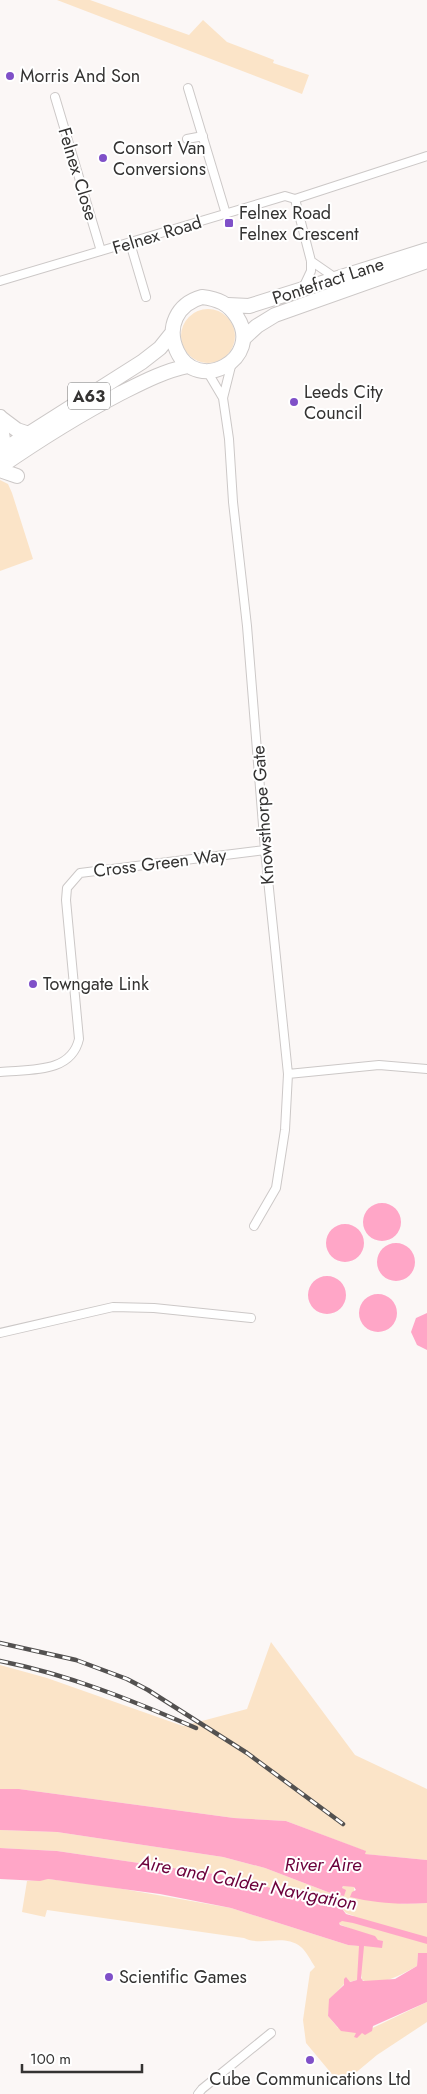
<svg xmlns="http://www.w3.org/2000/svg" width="427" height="2094" font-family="Jost,sans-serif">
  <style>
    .green { fill: #fbe4c8 }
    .water { fill: #ffa6c7 }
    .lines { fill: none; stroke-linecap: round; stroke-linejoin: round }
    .minor-casing { stroke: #ccc8c7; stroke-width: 10 }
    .tertiary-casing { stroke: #ccc8c7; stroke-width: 12 }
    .trunk-casing { stroke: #ccc8c7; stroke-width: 16 }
    .minor { stroke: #fff; stroke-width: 8 }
    .tertiary { stroke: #fff; stroke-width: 10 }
    .trunk { stroke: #fff; stroke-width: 14 }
    .rail-casing { stroke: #535150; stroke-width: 4.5 }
    .rail { stroke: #fff; stroke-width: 2.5; stroke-dasharray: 8; stroke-linecap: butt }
    .poi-dot { fill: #7f50c8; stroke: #fff; stroke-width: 2 }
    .labels { text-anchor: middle; stroke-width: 4; stroke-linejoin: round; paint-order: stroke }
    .shield { fill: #fff; stroke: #717070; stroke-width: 1 }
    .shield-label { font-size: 16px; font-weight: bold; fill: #343332 }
    .poi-label { font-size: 18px; fill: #343332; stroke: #fff; text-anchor: start }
    .street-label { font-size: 18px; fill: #343332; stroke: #fff }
    .water-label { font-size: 19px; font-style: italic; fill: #6b003b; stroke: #fff }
  </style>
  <rect width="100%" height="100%" fill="#fbf7f6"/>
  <path class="green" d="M57 0H90L189 35 203 20 227 42 274 60 273 63 309 75 302 94Z
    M181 336a27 27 0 1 1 54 0a27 27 0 1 1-54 0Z
    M0 480 8 484 12 493 33 559 0 571Z
    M271 1642 355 1755 427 1789V1860L364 1854 365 1851 286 1821 234 1818 19 1789H0V1665L47 1678 183 1726 247 1709Z
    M0 1830 57 1832 223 1857 265 1868 333 1894 344 1896 342 1888 344 1885 354 1887V1892L402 1904 427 1903V1953H418L417 1966C402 1974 380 1988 362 1980L361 1974 357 1980 345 1983 330 1999 328 2016 338 2028 362 2033 427 2002V2022L377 2055 341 2085 306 2043 303 2020 310 1972 315 1967C311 1961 306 1951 301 1947 283 1933 262 1947 244 1938L47 1910 45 1917 22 1912 27 1881 48 1879 106 1886 231 1908 348 1945 368 1946 378 1940 339 1924 340 1921 354 1916 346 1913 340 1906 221 1875 57 1851 0 1848Z"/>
  <path class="water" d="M363 1222a19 19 0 1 1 38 0a19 19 0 1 1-38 0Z
    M326 1243a19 19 0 1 1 38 0a19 19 0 1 1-38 0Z
    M377 1262a19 19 0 1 1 38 0a19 19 0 1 1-38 0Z
    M308 1295a19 19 0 1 1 38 0a19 19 0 1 1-38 0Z
    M359 1313a19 19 0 1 1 38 0a19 19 0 1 1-38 0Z
    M427 1313V1350L417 1345 411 1332 416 1318Z
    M0 1789H19L234 1818 286 1821 366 1851 365 1854 427 1860V1903C401 1905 374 1903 350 1897L352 1892 356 1890 354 1887 343 1886 342 1888 346 1890 344 1896 333 1894 265 1868 223 1857 57 1832 0 1830Z
    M0 1848 57 1851 221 1875 340 1906 346 1914 427 1937V1944L353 1923 342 1921 339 1923 340 1925 375 1936 378 1940 383 1941 382 1948 364 1946 361 1978 363 1981 395 1979 417 1966 418 1953H427V2002L373 2026 372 2031 365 2035 362 2033 357 2038 354 2037 356 2033 341 2031 328 2016 329 1999 344 1985V1979L346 1977 350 1982 357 1980 359 1946 348 1945 231 1908 160 1894 48 1879 40 1881 0 1879Z"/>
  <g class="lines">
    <g class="minor-casing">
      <path id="minor" d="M188 88 226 214
        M55 97 101 251
        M187 139 203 136
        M295 199 311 261V271L303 288
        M130 243 146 297
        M311 261 337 279
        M0 281 285 196 295 199 427 156
        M232 362 223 398 229 439 233 502 247 626 265 850 288 1074 285 1130 276 1188 254 1226
        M207 371 223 398
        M0 1072C29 1069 71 1074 79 1039L66 900 67 888 80 873 265 850
        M288 1074 379 1065 427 1069
        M0 1333 113 1307 154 1308 251 1318
        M198 2094 202 2089 271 2033"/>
    </g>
    <g class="tertiary-casing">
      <path id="tertiary" d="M1 452 5 439 1 415"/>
    </g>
    <g class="trunk-casing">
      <path id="trunk" d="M202 297C218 299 228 303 237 317 264 359 197 395 177 351 166 327 177 304 202 297Z
        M228 305 249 306 427 250
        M244 338 257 326 275 315 427 261
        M1 418 17 430 29 434
        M0 452 142 362 160 348 172 333
        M0 467C39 440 79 415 121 393 143 382 164 371 188 366
        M0 470 17 476"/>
    </g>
    <use href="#minor" class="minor"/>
    <use href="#tertiary" class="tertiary"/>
    <use href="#trunk" class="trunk"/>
    <g class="rail-casing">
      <path id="rail" d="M0 1643 76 1660 127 1679 148 1690 247 1753 343 1824
        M0 1661C70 1675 131 1700 196 1728"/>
    </g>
    <use href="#rail" class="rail"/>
  </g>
  <g class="poi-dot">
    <circle cx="10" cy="76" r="5"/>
    <circle cx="103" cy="158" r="5"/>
    <rect x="224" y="218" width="10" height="10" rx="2.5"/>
    <circle cx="294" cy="402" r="5"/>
    <circle cx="33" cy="984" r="5"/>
    <circle cx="109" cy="1977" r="5"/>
    <circle cx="310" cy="2060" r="5"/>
  </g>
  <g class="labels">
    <rect class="shield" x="68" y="382.5" width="42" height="27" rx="4"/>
    <g class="shield-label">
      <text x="89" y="402">A63</text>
    </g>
    <g class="poi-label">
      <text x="20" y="82">Morris And Son</text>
      <text x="113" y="154">Consort Van<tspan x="113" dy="21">Conversions</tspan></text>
      <text x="239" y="219">Felnex Road<tspan x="239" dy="21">Felnex Crescent</tspan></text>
      <text x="304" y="398">Leeds City<tspan x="304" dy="21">Council</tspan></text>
      <text x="43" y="990">Towngate Link</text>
      <text x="119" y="1983">Scientific Games</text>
      <text x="310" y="2085" text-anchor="middle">Cube Communications Ltd</text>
    </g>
    <g class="street-label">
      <text transform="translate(78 174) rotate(73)" y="6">Felnex Close</text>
      <text transform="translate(157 235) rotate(-17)" y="6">Felnex Road</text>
      <text transform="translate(328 281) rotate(-18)" y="6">Pontefract Lane</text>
      <text transform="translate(263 815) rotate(-94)" y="6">Knowsthorpe Gate</text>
      <text transform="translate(160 863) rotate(-7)" y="6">Cross Green Way</text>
    </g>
    <g class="water-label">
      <text x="323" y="1871">River Aire</text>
      <text transform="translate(248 1882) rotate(11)" y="7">Aire and Calder Navigation</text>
    </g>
  </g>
  <path d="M22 2064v8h120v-8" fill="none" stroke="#343332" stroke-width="2.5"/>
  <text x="30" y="2064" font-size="15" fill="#343332" stroke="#ffffff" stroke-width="4" paint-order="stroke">100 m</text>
</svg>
